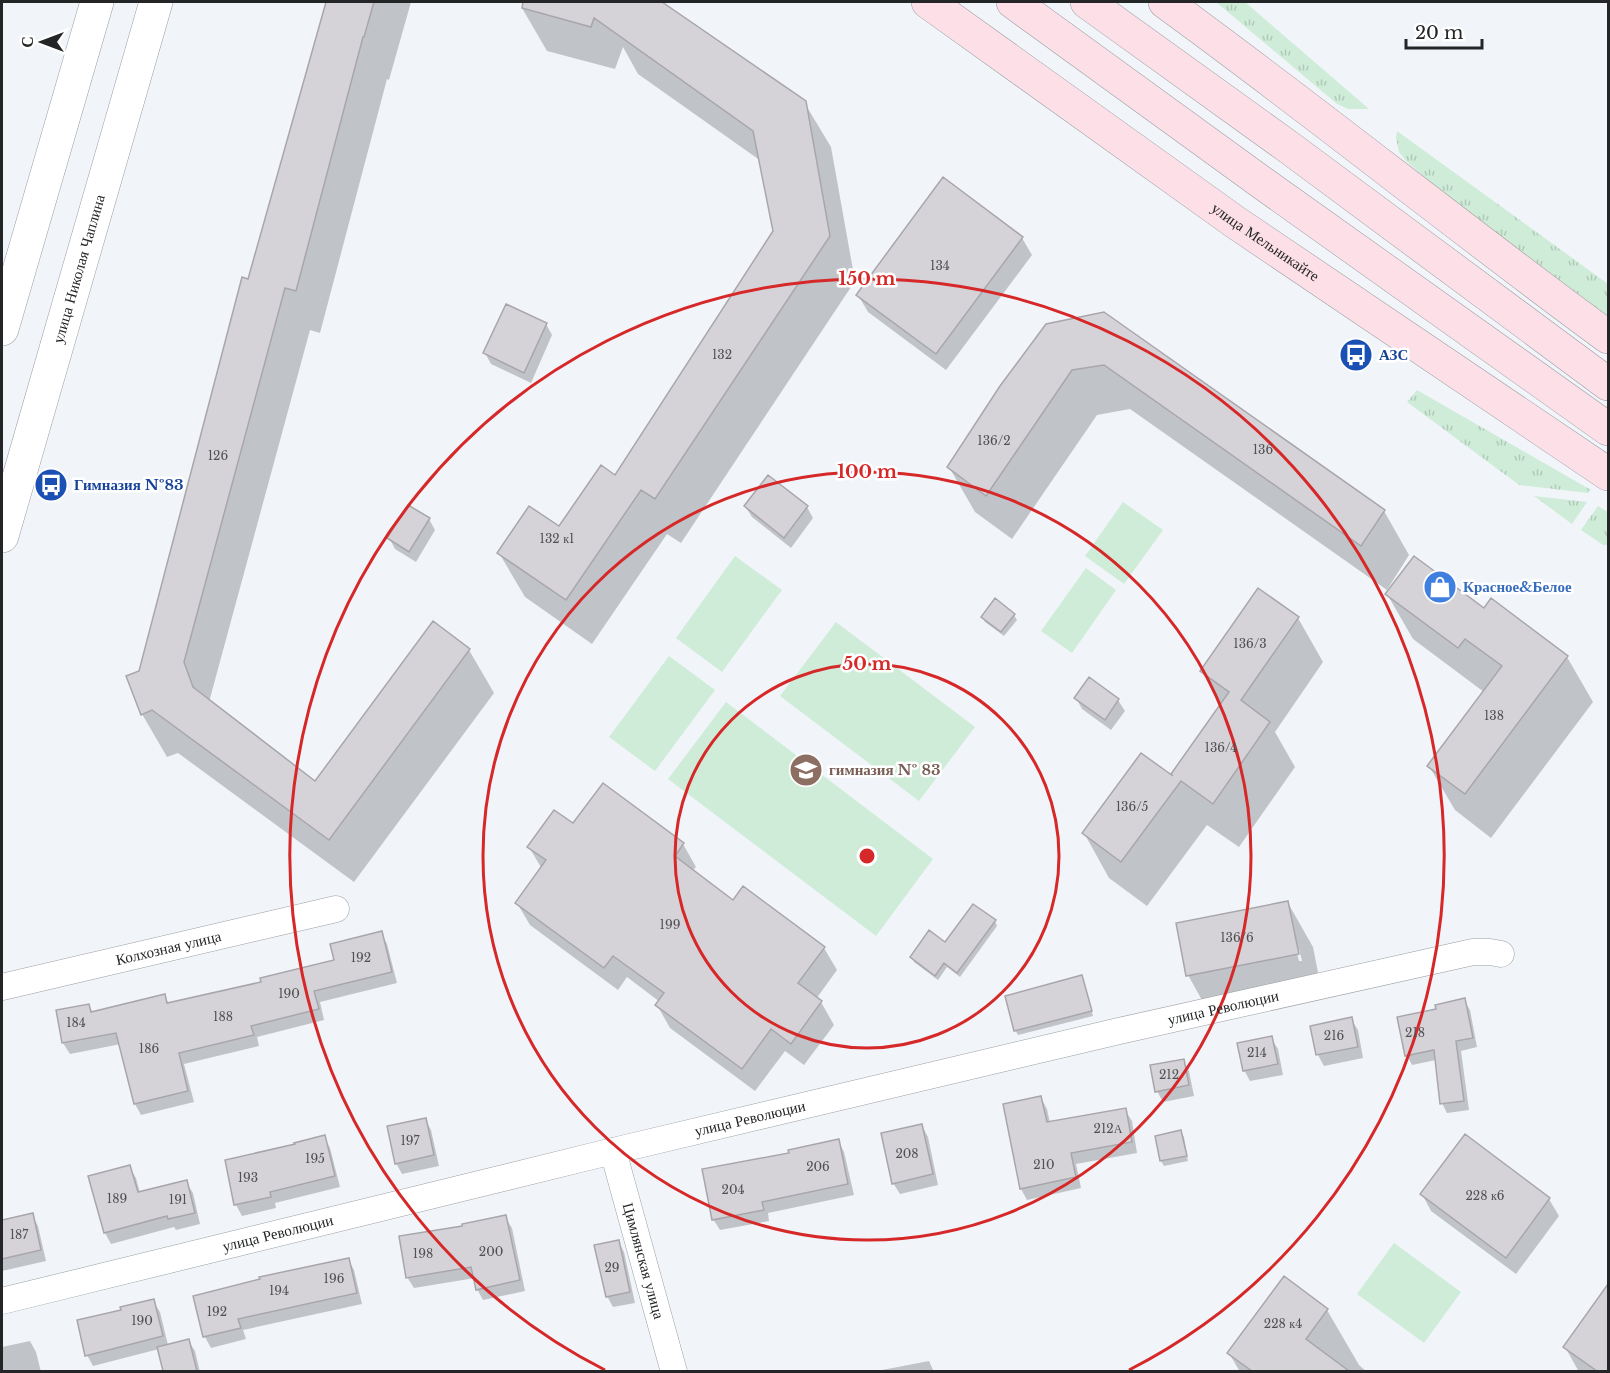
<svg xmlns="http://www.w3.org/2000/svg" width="1610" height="1373" font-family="'Libre Baskerville',serif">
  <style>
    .grass { fill: url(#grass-tufts) }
    .park { fill: #ceecd7 }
    .shadow { fill: #0003; fill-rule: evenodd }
    .building { fill: #d6d3d8; stroke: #a9a6ab; stroke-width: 1.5 }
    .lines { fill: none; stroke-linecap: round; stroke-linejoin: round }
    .minor-casing { stroke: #9a9ea2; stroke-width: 27 }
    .tertiary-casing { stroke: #9a9ea2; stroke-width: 34 }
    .secondary-casing { stroke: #9a9ea2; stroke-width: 34 }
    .minor { stroke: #fff; stroke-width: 26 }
    .tertiary { stroke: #fff; stroke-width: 33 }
    .secondary { stroke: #fcdfe7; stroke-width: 33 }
    .ring { fill: none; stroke: #d62828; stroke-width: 3 }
    .labels { text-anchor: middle; stroke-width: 5; stroke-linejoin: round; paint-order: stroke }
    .number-label { font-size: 12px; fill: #505052 }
    .street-label { font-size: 15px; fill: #232526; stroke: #fff }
    .transit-label { font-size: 15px; font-weight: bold; fill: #164399; stroke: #fff; text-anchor: start }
    .shop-label { font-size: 15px; font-weight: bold; fill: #366cbe; stroke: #fff; text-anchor: start }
    .education-label { font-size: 15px; font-weight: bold; fill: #785e54; stroke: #fff; text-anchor: start }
    .centre { fill: #d62828; stroke: #fff; stroke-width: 3 }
    .ring-label { font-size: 18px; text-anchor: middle; font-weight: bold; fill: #d62828; stroke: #fff; stroke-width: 5; stroke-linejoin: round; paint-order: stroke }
  </style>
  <defs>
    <pattern id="grass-tufts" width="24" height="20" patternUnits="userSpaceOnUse" patternTransform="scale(1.5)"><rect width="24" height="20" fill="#ceecd7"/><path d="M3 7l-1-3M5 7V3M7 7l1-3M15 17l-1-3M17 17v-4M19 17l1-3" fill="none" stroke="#b1cab8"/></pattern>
  </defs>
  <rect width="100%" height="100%" fill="#f1f5fa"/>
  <path class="grass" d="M1216 2H1245L1369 109H1348L1337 104Z
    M1397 131 1608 284V322L1443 193 1406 161 1399 152 1396 138Z
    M1417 390 1591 490 1588 493 1519 485 1407 402Z
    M1534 496 1587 502 1572 524Z
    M1598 506 1608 512V545H1603L1581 530Z"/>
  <path class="park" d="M1123 502 1163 530 1124 584 1085 556Z
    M735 556 782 590 722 672 676 638Z
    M1086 568 1116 590 1072 653 1041 631Z
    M836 622 975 727 919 801 780 696Z
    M669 656 715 690 655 771 609 737Z
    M726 702 933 859 876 936 668 779Z
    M1394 1243 1461 1292 1424 1343 1357 1294Z"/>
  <path class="shadow" d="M327 2H411L389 80 387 79 320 333 310 330 209 702 315 783 469 650 494 693 354 882 178 753 167 757 142 714 140 672Z
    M523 2H633L634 3 635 2H659L804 102 831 147 855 281 681 543 667 534 592 644 525 597 499 553 559 528 616 477 775 231 761 161 638 74 623 47 615 69 547 51 522 8Z
    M1022 238 1032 255 946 370 868 312 858 295Z
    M546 324 552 335 531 383 491 364 485 353Z
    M1047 325 1384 511 1409 555 1387 590 1130 409 1097 415 1012 539 975 512 949 467Z
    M745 506 807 507 813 518 791 548 752 517Z
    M429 519 435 530 416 562 395 549 389 538Z
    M1387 594 1484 610 1492 600 1567 657 1593 702 1491 838 1455 810 1429 766 1484 692 1413 639Z
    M1014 615 1017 620 1004 636 985 622 982 617Z
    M1298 618 1323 662 1275 732 1295 767 1239 847 1207 825 1147 906 1109 878 1084 833 1176 780 1221 705 1202 672Z
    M1076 698 1118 700 1125 711 1111 730 1082 709Z
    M573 825 683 844 696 867 692 871 734 902 824 948 837 970 816 999 821 1002 834 1025 804 1065 785 1051 755 1091 670 1028 657 1005 660 1002 627 977 618 990 530 925 517 903 542 869 529 847Z
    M1288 903 1313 947 1323 998 1213 1020 1188 975ZM1296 949H1299L1302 961H1299Z
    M995 921 997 926 960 977 947 967 938 980 914 962 911 957Z
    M381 933 387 944 397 983 320 1002 324 1020 257 1037 259 1046 184 1064 194 1102 141 1115 135 1104 121 1044 70 1054 63 1043 89 1005 93 1013 164 996 169 1004 263 983 336 961Z
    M1081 977 1084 982 1093 1016 1018 1035 1015 1030Z
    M1464 1000 1470 1010 1477 1047 1461 1051 1469 1110 1447 1113 1442 1103 1436 1060 1412 1065 1407 1055 1438 1010Z
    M1351 1019 1358 1030 1363 1058 1324 1066 1318 1055 1312 1027Z
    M1271 1038 1278 1049 1283 1075 1250 1081 1244 1070Z
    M1183 1060 1189 1071 1194 1096 1163 1102 1157 1091Z
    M1041 1098 1047 1109 1050 1123 1125 1110 1132 1121 1137 1153 1076 1164 1081 1188 1027 1200 1021 1189Z
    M425 1119 431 1130 439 1166 402 1174 396 1163Z
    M922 1126 928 1137 938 1185 900 1194 893 1183Z
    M1181 1132 1184 1137 1188 1161 1164 1166 1161 1161Z
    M1465 1136 1549 1199 1559 1216 1516 1274 1431 1211 1422 1194Z
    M324 1137 330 1148 340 1187 275 1203 276 1208 242 1216 236 1205Z
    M838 1141 844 1152 854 1195 768 1213 769 1221 720 1230 713 1219 791 1154Z
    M129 1167 136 1178 140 1193 186 1182 193 1193 200 1224 176 1230 174 1227 111 1244 105 1233 90 1177Z
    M32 1215 38 1226 46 1261 2 1271V1222Z
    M505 1217 512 1228 525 1291 483 1300 477 1289 475 1278 414 1288 407 1277 464 1227Z
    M618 1241 624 1252 635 1303 613 1307 607 1296Z
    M348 1259 354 1270 362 1304 243 1330 246 1339 211 1348 205 1337 195 1297Z
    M1284 1279 1327 1310 1359 1365 1367 1372H1240L1229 1353Z
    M1608 1286V1372H1579L1565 1347Z
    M153 1301 160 1312 168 1345 188 1340 195 1351 200 1372H164L159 1349 93 1366 87 1355 123 1311Z
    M30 1341 36 1352 41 1372H2V1347Z
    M929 1361 934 1372H883L882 1370Z"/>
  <path class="building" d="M326 2H374L364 37H363L296 291 285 288 184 662 193 687 315 781 433 621 470 649 329 840 152 710 141 715 126 676 139 671 242 277 248 279Z
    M523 2H662L806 101 830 236 655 499 641 490 566 600 497 553 529 506 559 526 601 465 615 475 773 231 753 131 594 18 591 27 522 8Z
    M943 177 1023 237 936 354 856 295Z
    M506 304 547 323 524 373 483 353Z
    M1104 312 1385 510 1361 546 1104 365 1072 370 986 496 947 467 1000 386 1046 324Z
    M768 475 808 506 784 538 744 506Z
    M408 505 430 518 409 552 387 538Z
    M1414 556 1484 608 1491 598 1568 656 1465 794 1427 766 1502 666 1465 639 1458 648 1385 594Z
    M1258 588 1299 617 1241 700 1270 722 1213 804 1181 781 1121 862 1082 833 1141 753 1173 776 1171 774 1229 692 1200 671Z
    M995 598 1015 614 1001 632 981 617Z
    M1089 677 1119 699 1105 720 1074 698Z
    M603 783 684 843 675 856 733 900 743 886 825 947 798 983 822 1001 791 1044 771 1029 742 1069 655 1005 664 993 613 956 604 968 515 903 546 860 527 847 554 810 573 823Z
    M1288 901 1299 954 1186 976 1176 923Z
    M973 904 996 920 957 973 944 963 935 976 910 957 929 930 945 942Z
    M382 931 392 972 314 991 319 1009 251 1026 254 1035 179 1053 188 1091 134 1104 116 1033 62 1043 56 1010 89 1004 91 1012 165 994 167 1003 261 982 260 978 334 960 330 944Z
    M1082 975 1092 1011 1014 1031 1005 996Z
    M1465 998 1473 1038 1456 1041 1464 1101 1440 1104 1434 1050 1405 1056 1397 1017 1436 1009 1435 1005Z
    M1352 1017 1358 1047 1316 1055 1310 1026Z
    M1272 1036 1278 1064 1243 1071 1237 1043Z
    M1184 1059 1189 1085 1155 1092 1150 1065Z
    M1041 1096 1047 1122 1126 1108 1132 1142 1071 1153 1076 1177 1020 1189 1003 1104Z
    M426 1118 434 1155 395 1164 387 1126Z
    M922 1124 933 1174 892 1184 881 1133Z
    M1181 1130 1187 1156 1160 1161 1155 1136Z
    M1465 1134 1550 1198 1506 1258 1420 1194Z
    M325 1135 335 1176 270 1192 271 1197 234 1205 225 1160 295 1144 294 1143Z
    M839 1139 848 1184 762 1202 764 1210 712 1220 702 1169 789 1153 788 1150Z
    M130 1165 138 1192 187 1180 195 1213 168 1219 167 1216 104 1233 88 1176Z
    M33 1213 41 1250 2 1259V1220Z
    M506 1215 520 1280 476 1290 471 1267 406 1278 399 1236 462 1226V1224Z
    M619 1240 630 1292 606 1297 594 1245Z
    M349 1258 357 1293 238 1319 241 1328 203 1337 193 1296 260 1279 259 1277Z
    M1284 1276 1328 1309 1306 1339 1349 1371H1252L1227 1353Z
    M1608 1284V1371H1597L1563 1347Z
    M154 1299 163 1336 85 1356 77 1320 121 1310 120 1307Z
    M189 1339 197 1371H163L157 1347Z"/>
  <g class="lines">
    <g class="minor-casing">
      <g id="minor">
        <path id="s1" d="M2 987 336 909"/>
        <path id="s2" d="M613 1151 674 1372"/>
        <path id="s3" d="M2 1301 613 1151 1119 1031 1473 952H1490L1501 954"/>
      </g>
    </g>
    <g class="tertiary-casing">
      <g id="tertiary">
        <path d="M2 329 97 2"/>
        <path id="s4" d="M2 536 156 2"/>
      </g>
    </g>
    <g class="secondary-casing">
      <g id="secondary">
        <path id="s5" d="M928 2 1235 222 1608 474"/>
        <path d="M1013 2 1261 182 1608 429"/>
        <path d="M1087 2 1287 146 1608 384"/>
        <path d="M1165 2C1315 111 1459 228 1608 337"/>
      </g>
    </g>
    <use href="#minor" class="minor"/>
    <use href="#tertiary" class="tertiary"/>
    <use href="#secondary" class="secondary"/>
  </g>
  <g class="ring">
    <circle cx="867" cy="856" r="192"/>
    <circle cx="867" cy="856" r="384"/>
    <path d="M605 1370A577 577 0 1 1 1129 1370"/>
  </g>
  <defs>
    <g id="bus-disc" transform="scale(1.725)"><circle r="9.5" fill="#1a4fb4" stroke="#fff"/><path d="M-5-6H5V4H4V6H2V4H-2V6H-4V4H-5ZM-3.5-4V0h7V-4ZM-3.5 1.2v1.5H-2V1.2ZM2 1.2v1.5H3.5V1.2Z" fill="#fff"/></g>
    <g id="shop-disc" transform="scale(1.725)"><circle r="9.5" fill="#3f7fe0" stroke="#fff"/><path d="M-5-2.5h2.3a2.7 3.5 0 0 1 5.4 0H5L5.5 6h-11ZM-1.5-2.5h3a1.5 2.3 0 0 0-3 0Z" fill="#fff"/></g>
    <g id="school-disc" transform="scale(1.725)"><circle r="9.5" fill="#8d6e63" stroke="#fff"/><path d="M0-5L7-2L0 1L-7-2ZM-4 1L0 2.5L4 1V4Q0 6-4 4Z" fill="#fff"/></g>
  </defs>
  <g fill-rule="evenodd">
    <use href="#bus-disc" x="1356" y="355"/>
    <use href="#bus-disc" x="51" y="485"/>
    <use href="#shop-disc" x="1440" y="587"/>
    <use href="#school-disc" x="806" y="770"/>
  </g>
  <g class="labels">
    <g class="number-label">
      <text x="940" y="270">134</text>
      <text x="722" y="359">132</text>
      <text x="994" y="445">136/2</text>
      <text x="1263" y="454">136</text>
      <text x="218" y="460">126</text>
      <text x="557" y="543">132 к1</text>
      <text x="1250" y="648">136/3</text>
      <text x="1494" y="720">138</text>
      <text x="1221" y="752">136/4</text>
      <text x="1132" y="811">136/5</text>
      <text x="670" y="929">199</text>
      <text x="1237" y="942">136/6</text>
      <text x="361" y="962">192</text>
      <text x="289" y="998">190</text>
      <text x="223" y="1021">188</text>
      <text x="76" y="1027">184</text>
      <text x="1415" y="1037">218</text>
      <text x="1334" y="1040">216</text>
      <text x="149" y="1053">186</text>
      <text x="1257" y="1057">214</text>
      <text x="1169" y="1079">212</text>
      <text x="1108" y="1133">212А</text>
      <text x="410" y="1145">197</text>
      <text x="907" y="1158">208</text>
      <text x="315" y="1163">195</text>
      <text x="1044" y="1169">210</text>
      <text x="818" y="1171">206</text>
      <text x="248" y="1182">193</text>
      <text x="733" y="1194">204</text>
      <text x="1485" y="1200">228 к6</text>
      <text x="117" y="1203">189</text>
      <text x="178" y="1204">191</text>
      <text x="19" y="1239">187</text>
      <text x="491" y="1256">200</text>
      <text x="423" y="1258">198</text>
      <text x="612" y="1272">29</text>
      <text x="334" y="1283">196</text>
      <text x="279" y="1295">194</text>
      <text x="217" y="1316">192</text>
      <text x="142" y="1325">190</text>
      <text x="1283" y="1328">228 к4</text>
    </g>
    <g class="street-label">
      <text dy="5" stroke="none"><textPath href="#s5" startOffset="414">улица Мельникайте</textPath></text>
      <text dy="5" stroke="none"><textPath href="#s4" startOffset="278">улица Николая Чаплина</textPath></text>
      <text dy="5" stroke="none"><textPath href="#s1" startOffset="171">Колхозная улица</textPath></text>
      <text dy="5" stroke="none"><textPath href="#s3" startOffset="1256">улица Революции</textPath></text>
      <text dy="5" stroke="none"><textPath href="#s3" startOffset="770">улица Революции</textPath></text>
      <text dy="5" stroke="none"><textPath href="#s3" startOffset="284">улица Революции</textPath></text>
      <text dy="5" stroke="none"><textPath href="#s2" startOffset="114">Цимлянская улица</textPath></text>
    </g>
    <g class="transit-label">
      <text x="1379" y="360">АЗС</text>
      <text x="74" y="490">Гимназия №83</text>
    </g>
    <g class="shop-label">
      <text x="1463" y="592">Красное&amp;Белое</text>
    </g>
    <g class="education-label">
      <text x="829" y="775">гимназия № 83</text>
    </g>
  </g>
  <circle cx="867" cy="856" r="9" class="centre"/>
  <g class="ring-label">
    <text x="867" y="285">150 m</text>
    <text x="867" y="478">100 m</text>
    <text x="867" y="670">50 m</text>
  </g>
  <rect width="1610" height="1373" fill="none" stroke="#232526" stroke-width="6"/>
  <g transform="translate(42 42) rotate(270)" stroke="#ffffff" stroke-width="4.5" paint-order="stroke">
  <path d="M0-4.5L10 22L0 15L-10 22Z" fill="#232526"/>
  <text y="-9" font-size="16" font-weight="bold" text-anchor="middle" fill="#232526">С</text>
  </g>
  <path d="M1406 39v9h76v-9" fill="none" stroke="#232526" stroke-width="3"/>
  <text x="1415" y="39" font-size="18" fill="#232526" stroke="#ffffff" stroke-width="4.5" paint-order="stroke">20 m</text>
</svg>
